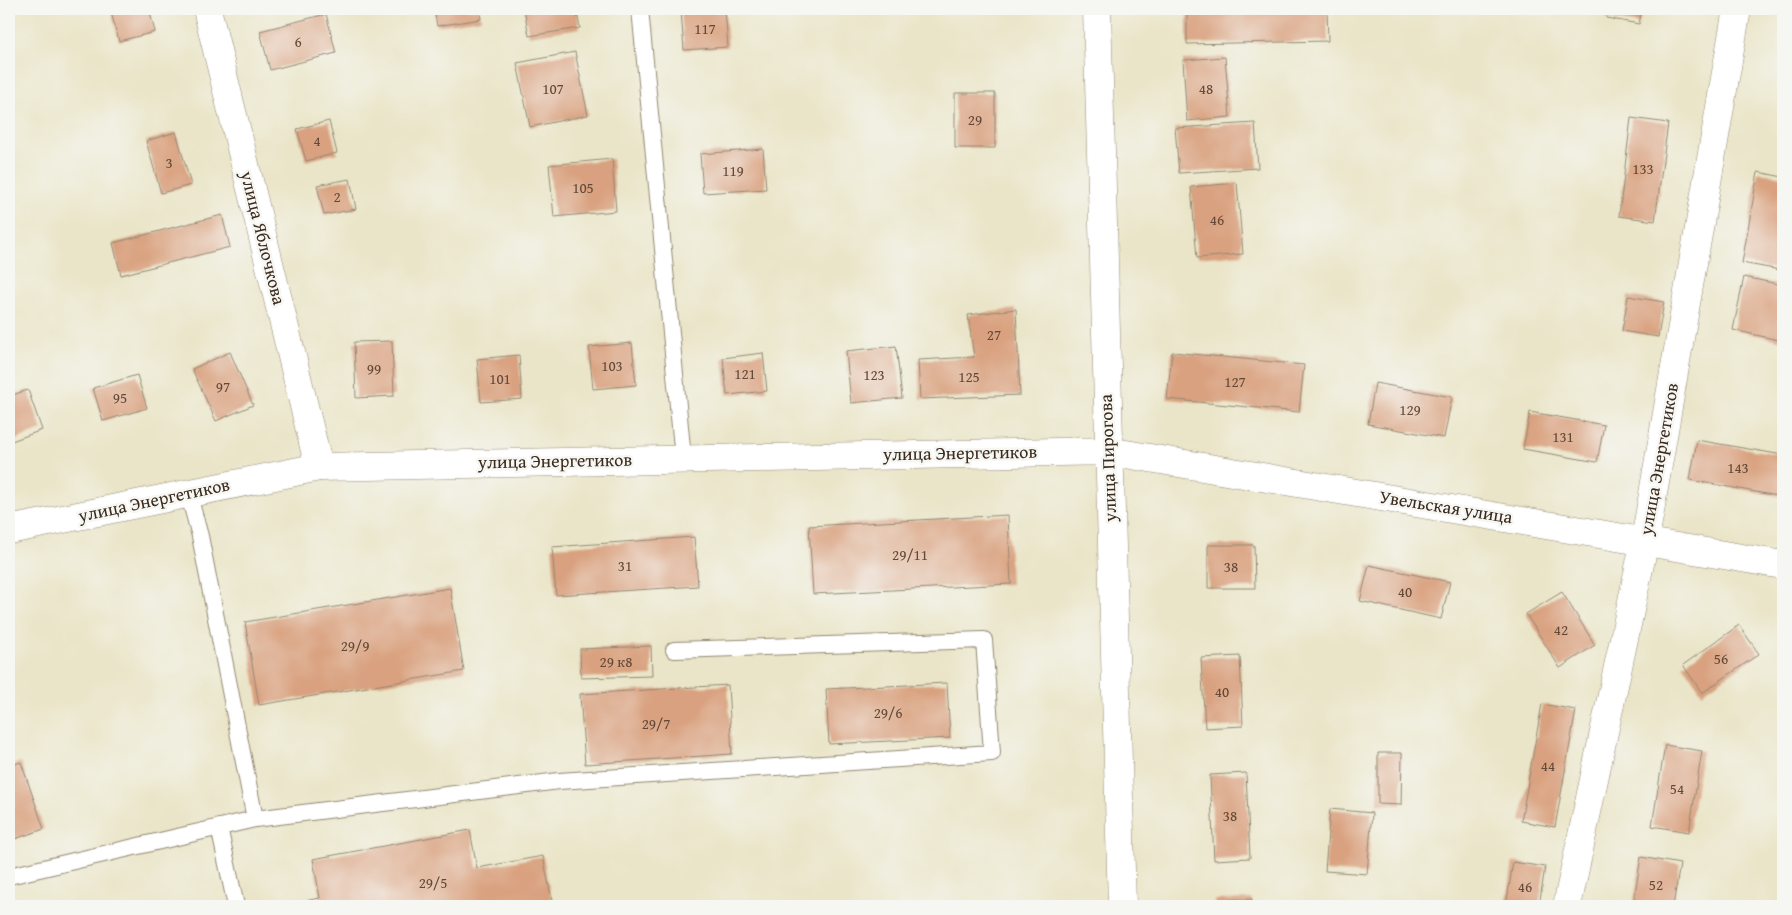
<svg xmlns="http://www.w3.org/2000/svg" width="1792" height="915" font-family="'Gentium Book Plus',serif">
  <style>
    .building { fill: #d9a17f }
    .lines { fill: none; stroke-linecap: round; stroke-linejoin: round }
    .service-casing { stroke: #928873; stroke-width: 18 }
    .minor-casing { stroke: #928873; stroke-width: 29 }
    .tertiary-casing { stroke: #928873; stroke-width: 29 }
    .service { stroke: #fff; stroke-width: 16 }
    .minor { stroke: #fff; stroke-width: 28 }
    .tertiary { stroke: #fff; stroke-width: 28 }
    .labels { text-anchor: middle; stroke-width: 5; stroke-linejoin: round; paint-order: stroke }
    .number-label { font-size: 15px; fill: #624836 }
    .street-label { font-size: 18px; fill: #3b2a1e; stroke: #f6f6f2 }
  </style>
  <rect width="100%" height="100%" fill="#f6f6f2"/>
  <filter id="ink" filterUnits="userSpaceOnUse"><feTurbulence type="fractalNoise" baseFrequency=".02" numOctaves="2"/><feDisplacementMap in="SourceGraphic" scale="10" xChannelSelector="R" yChannelSelector="G"/><feConvolveMatrix kernelMatrix="1 2 1 2 8 2 1 2 1" color-interpolation-filters="sRGB"/></filter>
  <filter id="wash" filterUnits="userSpaceOnUse"><feTurbulence type="fractalNoise" baseFrequency=".0096" numOctaves="4" result="noise"/><feDisplacementMap in="SourceGraphic" scale="20" xChannelSelector="R" yChannelSelector="G"/><feGaussianBlur stdDeviation="1.12" result="paint"/><feColorMatrix in="noise" values="0 0 0 0 0 0 0 0 0 0 0 0 0 0 0 0 0 1.4 0 .05"/><feComposite in="paint" operator="in"/></filter>
  <g filter="url(#wash)">
    <rect width="100%" height="100%" fill="#eae5c8"/>
    <g id="blocks">
      <path class="building" d="M110 9H149L155 32 119 41Z
        M434 9H479L481 19 437 26Z
        M524 9H576L580 28 529 36Z
        M725 9 728 47 684 50 681 11Z
        M1187 9H1327L1328 41 1187 44Z
        M1608 9H1642L1639 24 1606 18Z
        M326 14 336 53 270 70 260 31Z
        M575 52 588 115 530 127 517 63Z
        M1225 57 1230 117 1187 121 1183 60Z
        M955 93H995V148H955Z
        M1631 118 1668 123 1655 221 1619 216Z
        M329 121 337 153 306 161 297 129Z
        M1255 123 1258 168 1179 173 1175 128Z
        M176 132 191 185 161 193 146 141Z
        M763 149 766 189 703 193 700 154Z
        M612 159 616 211 554 217 549 165Z
        M1758 172 1783 177V252L1780 270 1742 263Z
        M350 179 356 209 324 215 317 185Z
        M1237 183 1243 254 1197 258 1191 187Z
        M222 215 230 247 121 275 113 243Z
        M1744 277 1783 285V341L1733 330Z
        M1628 296 1664 302 1658 337 1622 331Z
        M1016 309 1020 395 920 399 918 360 974 357 968 315Z
        M392 341 394 396 356 398 354 342Z
        M632 343 636 385 593 389 589 347Z
        M896 346 902 398 851 403 846 351Z
        M230 352 253 405 216 421 192 369Z
        M1172 352 1304 365 1299 412 1167 399Z
        M763 353 767 391 727 395 723 358Z
        M519 355 522 399 481 402 477 359Z
        M137 375 147 408 103 421 93 388Z
        M1375 383 1452 397 1444 438 1368 424Z
        M28 390 42 430 9 442V396Z
        M1530 412 1604 425 1597 462 1523 449Z
        M1697 440 1783 455V497L1690 480Z
        M1008 515 1011 584 813 594 809 526Z
        M694 537 698 586 556 595 552 547Z
        M1208 545H1254L1255 588H1208Z
        M1369 565 1450 582 1441 619 1360 601Z
        M450 588 464 671 259 705 245 622Z
        M1562 592 1595 645 1560 668 1526 614Z
        M1739 625 1759 654 1702 693 1683 665Z
        M651 646 652 676 581 678 580 649Z
        M1240 656 1243 726 1205 728 1201 658Z
        M947 683 950 738 829 744 826 689Z
        M728 685 732 754 585 764 580 694Z
        M1542 704 1576 710 1555 827 1521 821Z
        M1665 745 1702 751 1689 832 1652 826Z
        M1378 753H1402L1401 805 1378 804Z
        M21 762 44 829 9 841V766Z
        M1246 773 1250 858 1214 860 1210 775Z
        M1330 809 1372 813 1367 874 1325 871Z
        M470 830 477 868 543 856 553 906H279L320 898 313 859Z
        M1641 857 1680 864 1673 906H1633Z
        M1513 862 1545 867 1539 906H1506Z
        M1252 899V906H1216L1215 900Z"/>
    </g>
  </g>
  <g filter="url(#ink)">
    <use href="#blocks" fill-opacity="0" stroke="#928873" stroke-width="1"/>
    <g class="lines">
      <g class="service-casing">
        <path id="service" d="M640 9 683 458
          M188 492 200 536 255 819
          M219 827 236 906
          M9 876 255 819 559 781 992 753 984 640 674 650"/>
      </g>
      <g class="minor-casing">
        <path id="minor" d="M207 9 319 467
          M1567 906 1645 540 1737 9"/>
      </g>
      <g class="tertiary-casing">
        <path id="tertiary" d="M1097 9 1122 906
          M9 530 319 467 1108 451 1783 565"/>
      </g>
      <use href="#service" class="service"/>
      <use href="#minor" class="minor"/>
      <use href="#tertiary" class="tertiary"/>
    </g>
  </g>
  <g class="labels">
    <g class="number-label">
      <text x="705" y="34">117</text>
      <text x="298" y="47">6</text>
      <text x="553" y="94">107</text>
      <text x="1206" y="94">48</text>
      <text x="975" y="125">29</text>
      <text x="317" y="146">4</text>
      <text x="169" y="168">3</text>
      <text x="1643" y="174">133</text>
      <text x="733" y="176">119</text>
      <text x="583" y="193">105</text>
      <text x="337" y="202">2</text>
      <text x="1217" y="225">46</text>
      <text x="994" y="340">27</text>
      <text x="612" y="371">103</text>
      <text x="374" y="374">99</text>
      <text x="745" y="379">121</text>
      <text x="874" y="380">123</text>
      <text x="969" y="382">125</text>
      <text x="500" y="384">101</text>
      <text x="1235" y="387">127</text>
      <text x="223" y="392">97</text>
      <text x="120" y="403">95</text>
      <text x="1410" y="415">129</text>
      <text x="1563" y="442">131</text>
      <text x="1738" y="473">143</text>
      <text x="910" y="560">29/11</text>
      <text x="625" y="571">31</text>
      <text x="1231" y="572">38</text>
      <text x="1405" y="597">40</text>
      <text x="1561" y="635">42</text>
      <text x="355" y="651">29/9</text>
      <text x="1721" y="664">56</text>
      <text x="616" y="667">29 к8</text>
      <text x="1222" y="697">40</text>
      <text x="888" y="718">29/6</text>
      <text x="656" y="729">29/7</text>
      <text x="1548" y="771">44</text>
      <text x="1677" y="794">54</text>
      <text x="1230" y="821">38</text>
      <text x="433" y="888">29/5</text>
      <text x="1656" y="890">52</text>
      <text x="1525" y="892">46</text>
    </g>
    <g class="street-label">
      <text transform="translate(263 238) rotate(76)" y="6">улица Яблочкова</text>
      <text transform="translate(960 453) rotate(-1)" y="6">улица Энергетиков</text>
      <text transform="translate(1108 458) rotate(-92)" y="6">улица Пирогова</text>
      <text transform="translate(1659 459) rotate(-80)" y="6">улица Энергетиков</text>
      <text transform="translate(555 461) rotate(-1)" y="6">улица Энергетиков</text>
      <text transform="translate(154 500) rotate(-12)" y="6">улица Энергетиков</text>
      <text transform="translate(1446 507) rotate(9)" y="6">Увельская улица</text>
    </g>
  </g>
  <rect width="1792" height="915" fill="none" stroke="#f6f6f2" stroke-width="30"/>
</svg>
